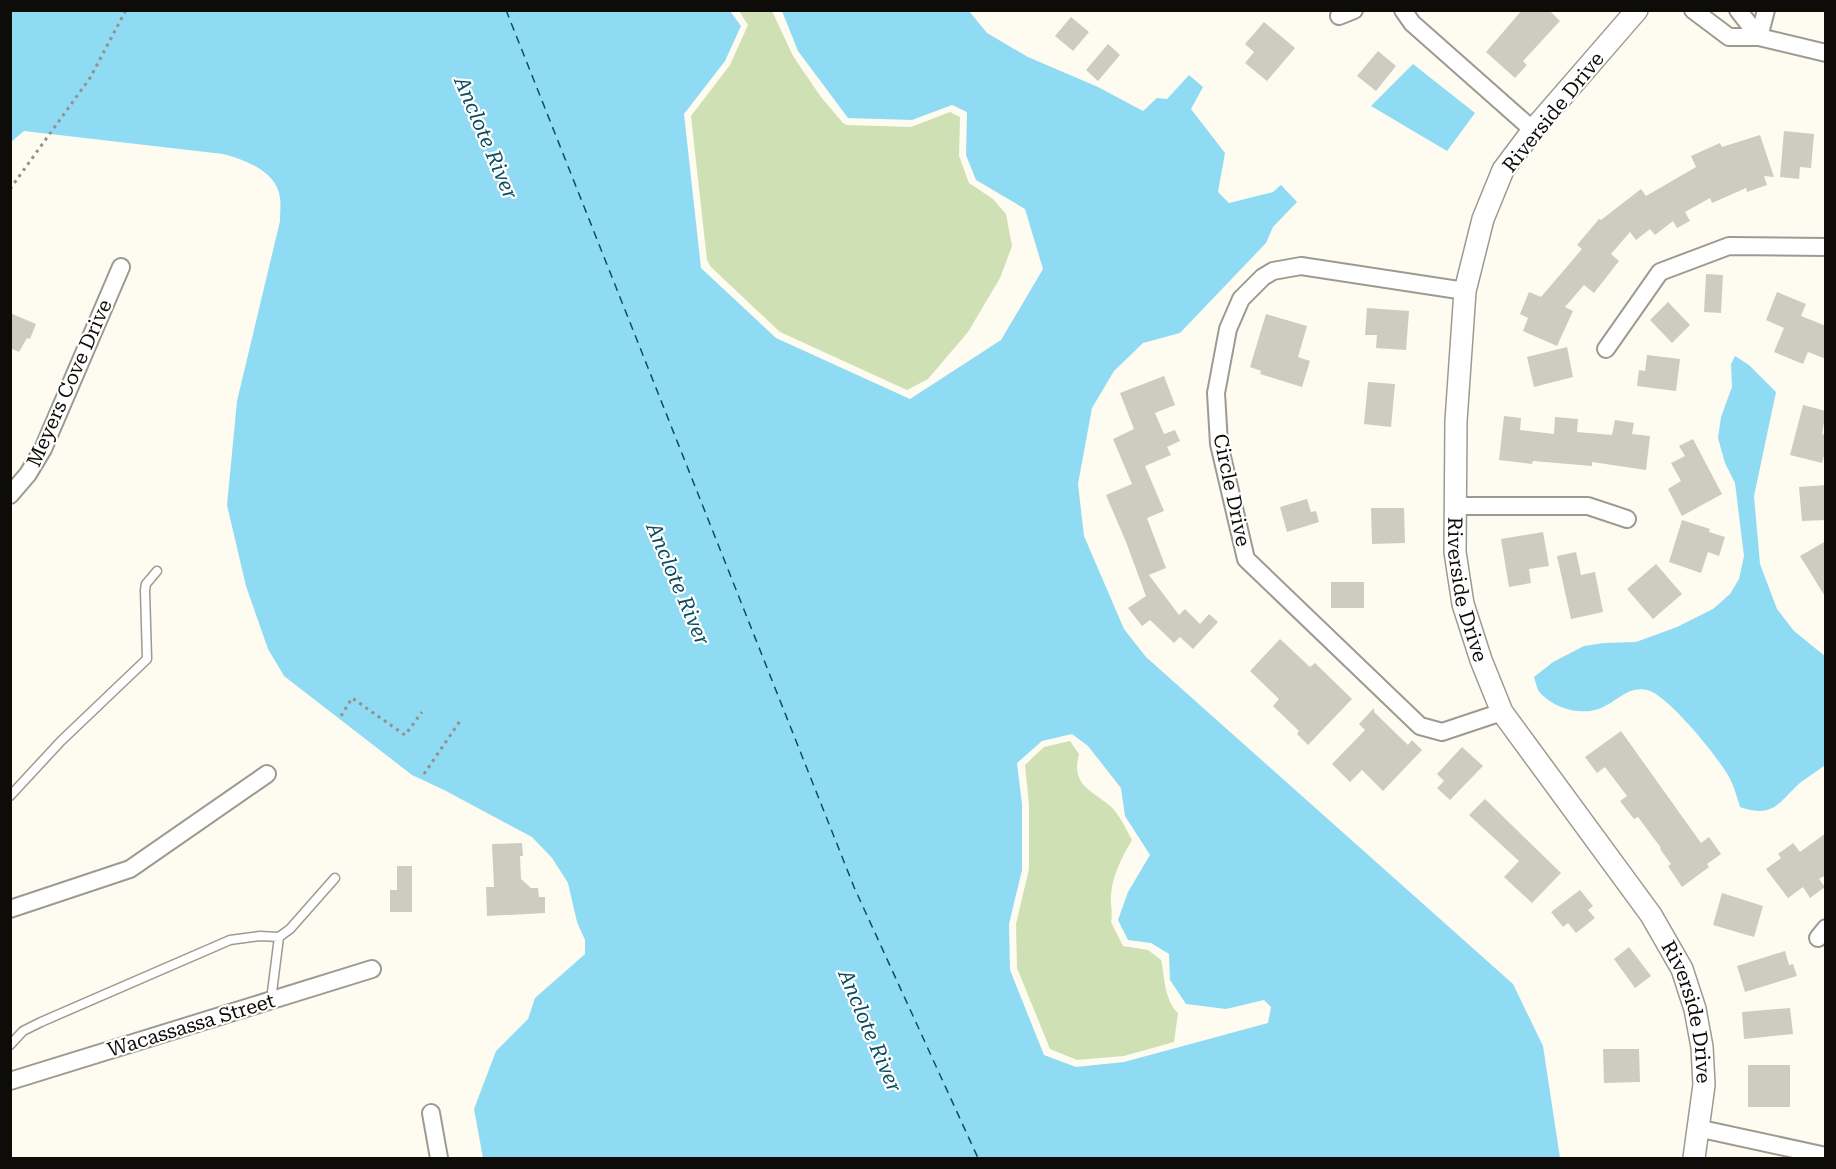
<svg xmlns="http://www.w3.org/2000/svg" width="1836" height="1169" font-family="'Roboto Serif',serif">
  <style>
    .green { fill: #cfe0b4 }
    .water { fill: #90dbf4; fill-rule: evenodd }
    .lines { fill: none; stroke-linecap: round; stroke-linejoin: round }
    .ferry { stroke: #0d4d5f; stroke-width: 1.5; stroke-dasharray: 8 6; stroke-linecap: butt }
    .building { fill: #cecbc1 }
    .service-casing { stroke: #9d9b91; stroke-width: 11 }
    .minor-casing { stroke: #9d9b91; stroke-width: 20 }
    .tertiary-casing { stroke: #9d9b91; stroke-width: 24 }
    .path { stroke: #939189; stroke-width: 3; stroke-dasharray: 3 4.5; stroke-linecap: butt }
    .service { stroke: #fff; stroke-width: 8 }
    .minor { stroke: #fff; stroke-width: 16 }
    .tertiary { stroke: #fff; stroke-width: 21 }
    .labels { text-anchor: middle; stroke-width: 4.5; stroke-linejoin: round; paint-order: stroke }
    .street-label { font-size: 20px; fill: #0d0c09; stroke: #fff }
    .water-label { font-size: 21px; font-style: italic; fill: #0d4d5f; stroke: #fff }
  </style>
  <rect width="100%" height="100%" fill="#fefbf0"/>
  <path class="green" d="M772 11 793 56 821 97 843 123 847 125 911 127 950 112 960 117 959 156 969 183 993 199 1006 214 1012 246 1000 278 968 332 928 379 907 390 780 332 711 267 707 260 691 116 730 65 748 25 739 11Z
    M1070 741 1079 754C1071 784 1089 789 1109 805 1119 813 1126 829 1132 840 1122 857 1113 874 1111 894 1110 904 1113 912 1111 922L1123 946 1148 950 1161 960C1165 977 1164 1000 1178 1013L1174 1042 1124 1056 1077 1060 1050 1049 1017 968 1016 924 1029 869V804L1025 765 1044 747Z"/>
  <path class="water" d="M11 10 730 11 741 26 725 61 684 114 701 268 776 338 910 399 1001 340 1043 269 1025 209 976 180 966 155 967 112 952 105 912 120 848 118 798 51 782 11H969L987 33 1028 57 1098 87 1143 111 1157 98 1167 99 1189 75 1203 87 1191 109 1225 153 1218 192 1229 203 1273 192 1281 185 1297 202 1273 227 1266 243 1180 333 1143 343 1114 371 1092 408 1078 484 1084 536 1124 629 1146 657 1513 984 1543 1046 1560 1158H483L474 1109 496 1051 528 1019 535 998 585 954V940L577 922 568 883 552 858 532 837 444 790 412 775 284 676 268 649 246 586 227 505 237 401 280 221C280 214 281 205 280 198 277 171 245 160 223 154L24 131 11 142ZM1072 734 1088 746 1121 788 1125 816 1150 855 1128 892 1118 920 1128 940 1151 943 1169 954 1170 980 1186 1004 1226 1009 1264 1000 1271 1007 1268 1023 1124 1062 1076 1067 1044 1055 1010 970 1009 924 1022 870V804L1017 763 1042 741Z
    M1413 64 1475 113 1447 151 1371 106Z
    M1735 356 1749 365 1776 392 1754 496 1760 564 1777 609 1794 631 1826 657 1825 765C1818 771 1809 776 1801 782 1778 802 1775 819 1740 807 1737 797 1734 786 1729 777 1719 758 1667 694 1647 690 1628 686 1618 701 1601 708 1582 716 1556 709 1541 694 1537 690 1536 683 1534 677L1553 662 1584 646 1604 643 1636 642 1677 627 1713 609 1730 594 1739 579 1744 556 1735 483 1725 463 1718 438 1721 417 1732 387 1731 364Z"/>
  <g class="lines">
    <path class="ferry" d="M506 10 854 887 978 1158"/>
  </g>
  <path class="building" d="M1522 10H1549L1560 21 1523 61 1527 65 1515 78 1486 52Z
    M1071 17 1089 32 1073 51 1055 36Z
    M1264 22 1295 48 1267 81 1245 63 1254 52 1245 44Z
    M1108 44 1120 55 1098 81 1086 70Z
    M1378 51 1396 66 1376 91 1357 76Z
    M1784 131 1814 134 1811 168 1800 167 1799 179 1780 177Z
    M1760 135 1774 177 1764 176 1767 185 1747 192 1746 188 1712 203 1710 198 1685 212 1690 221 1677 228 1673 221 1655 235 1650 229 1636 240 1630 232 1611 254 1619 261 1594 293 1584 285 1565 307 1573 311 1557 346 1523 331 1528 318 1520 314 1529 292 1541 297 1582 249 1577 245 1599 219 1601 220 1641 189 1646 196 1696 167 1691 156 1720 143 1722 147Z
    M1706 274 1723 275 1721 313 1704 312Z
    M1777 292 1806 304 1801 316 1826 326V359L1808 352 1803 364 1774 352 1784 328 1766 320Z
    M1668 302 1690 325 1672 343 1650 320Z
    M1367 308 1409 311 1406 350 1376 348 1377 335H1365Z
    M10 313 36 324 30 339 27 338 19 352 10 348Z
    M1266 314 1307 326 1298 357 1310 361 1302 387 1260 374 1261 371 1250 367Z
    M1567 347 1573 377 1534 387 1527 357Z
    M1647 355 1680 359 1676 391 1637 386 1639 370 1645 371Z
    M1164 376 1175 405 1155 413 1164 434 1175 430 1180 441 1167 447 1171 455 1145 466 1164 511 1147 518 1166 568 1149 575 1179 615 1185 609 1200 624 1209 614 1218 622 1193 649 1180 637 1174 643 1150 620 1142 626 1128 608 1146 596 1126 542 1106 495 1132 484 1113 439 1134 429 1120 393Z
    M1368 382 1395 384 1391 427 1364 424Z
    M1803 405 1826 411 1822 434 1826 435V449L1822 463 1790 455Z
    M1504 416 1521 418 1520 430 1554 434 1555 417 1578 419 1577 432 1612 435 1615 420 1634 423 1632 434 1650 436 1646 470 1592 462V466L1533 461 1532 464 1499 460Z
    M1693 439 1722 494 1682 516 1668 489 1681 481 1671 463 1685 456 1679 446Z
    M1826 485V520L1802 521 1799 487Z
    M1307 499 1311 512 1316 511 1319 522 1287 532 1280 507Z
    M1371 508H1404L1405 543 1372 544Z
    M1682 520 1710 529 1709 532 1725 537 1719 556 1708 552 1701 573 1669 562Z
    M1543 532 1549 566 1529 569 1531 583 1509 587 1501 539Z
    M1826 541V598L1800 556Z
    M1576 552 1581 575 1595 572 1603 612 1571 619 1557 556Z
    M1656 564 1682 594 1653 619 1627 589Z
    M1331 582H1364V608H1331Z
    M1280 639 1310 667 1315 663 1352 699 1308 745 1297 734 1299 731 1273 706 1279 699 1250 671Z
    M1374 708V712L1408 745 1412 740 1422 750 1383 791 1362 770 1350 782 1332 764 1365 730 1359 724Z
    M1621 731 1701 843 1709 837 1721 854 1707 864 1709 867 1682 887 1668 866 1671 864 1660 849 1661 848 1638 817 1634 819 1620 801 1627 796 1605 767 1597 773 1585 757Z
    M1462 747 1483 766 1450 800 1437 788 1444 781 1437 774Z
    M1485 799 1561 873 1532 903 1504 877 1519 861 1469 815Z
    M1826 833V875L1819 879 1825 887 1810 898 1803 887 1788 898 1766 869 1781 858 1778 854 1793 843 1800 852Z
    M522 843 523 856H520L521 879 531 888H538L539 897H545V913L487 916 486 887H494L492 844Z
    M397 866H412V912H390V890H397Z
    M1580 890 1593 906 1588 910 1595 918 1576 933 1568 923 1563 927 1551 912Z
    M1722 893 1763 906 1754 937 1713 925Z
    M1629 947 1651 976 1635 988 1614 959Z
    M1785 951 1789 965 1793 964 1797 976 1745 992 1737 966Z
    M1790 1008 1793 1034 1744 1039 1742 1012Z
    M1603 1049H1639L1640 1082 1604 1083Z
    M1748 1065H1790V1107H1748Z"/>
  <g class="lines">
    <g class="service-casing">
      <path id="service" d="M10 796 61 741 147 659 145 590 146 584 157 571
        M271 1000 279 937
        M10 1045 23 1031 41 1022 230 940 260 936 279 937 290 929 335 878"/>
    </g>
    <g class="minor-casing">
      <path id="minor" d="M1403 10 1412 23 1533 130
        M1693 10 1729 37H1759L1738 10
        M1766 10 1759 37 1826 53
        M1339 16 1354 10
        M1465 291 1301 266 1273 271 1263 277 1241 299 1228 329 1216 393 1219 444 1246 559 1420 726 1442 732 1502 712
        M1606 349 1660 272 1729 246 1826 247
        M10 495 28 474 43 449 121 267
        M1455 506H1588L1627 519
        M10 909 130 869 267 774
        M1818 938 1826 928
        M10 1081 372 969
        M431 1113 439 1158
        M1697 1128 1826 1156"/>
    </g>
    <g class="tertiary-casing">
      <g id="tertiary">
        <path id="s1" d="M1637 10 1533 130 1503 170 1483 219 1465 291 1456 421 1455 552 1463 604 1481 660 1502 712 1651 915 1682 969 1695 1009 1702 1047 1704 1085 1694 1158"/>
      </g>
    </g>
    <path class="path" d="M10 189 90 78 126 10
      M341 716 352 698 405 735 422 712
      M424 774 462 718"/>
    <use href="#service" class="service"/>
    <use href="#minor" class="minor"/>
    <use href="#tertiary" class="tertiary"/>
  </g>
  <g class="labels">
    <g class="street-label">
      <text transform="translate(1553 112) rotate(-51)" y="7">Riverside Drive</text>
      <text transform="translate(69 383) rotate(-66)" y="7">Meyers Cove Drive</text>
      <text transform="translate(1232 490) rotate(78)" y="7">Circle Drive</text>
      <text dy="7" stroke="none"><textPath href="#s1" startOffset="636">Riverside Drive</textPath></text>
      <text dy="7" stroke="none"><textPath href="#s1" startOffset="1122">Riverside Drive</textPath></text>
      <text transform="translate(191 1025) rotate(-17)" y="7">Wacassassa Street</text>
    </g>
    <g class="water-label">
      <text transform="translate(486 138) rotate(67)" y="7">Anclote River</text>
      <text transform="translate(678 584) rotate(67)" y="7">Anclote River</text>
      <text transform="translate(870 1031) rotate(67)" y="7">Anclote River</text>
    </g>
  </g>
  <rect width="1836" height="1169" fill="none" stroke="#0d0c09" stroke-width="24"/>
</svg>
